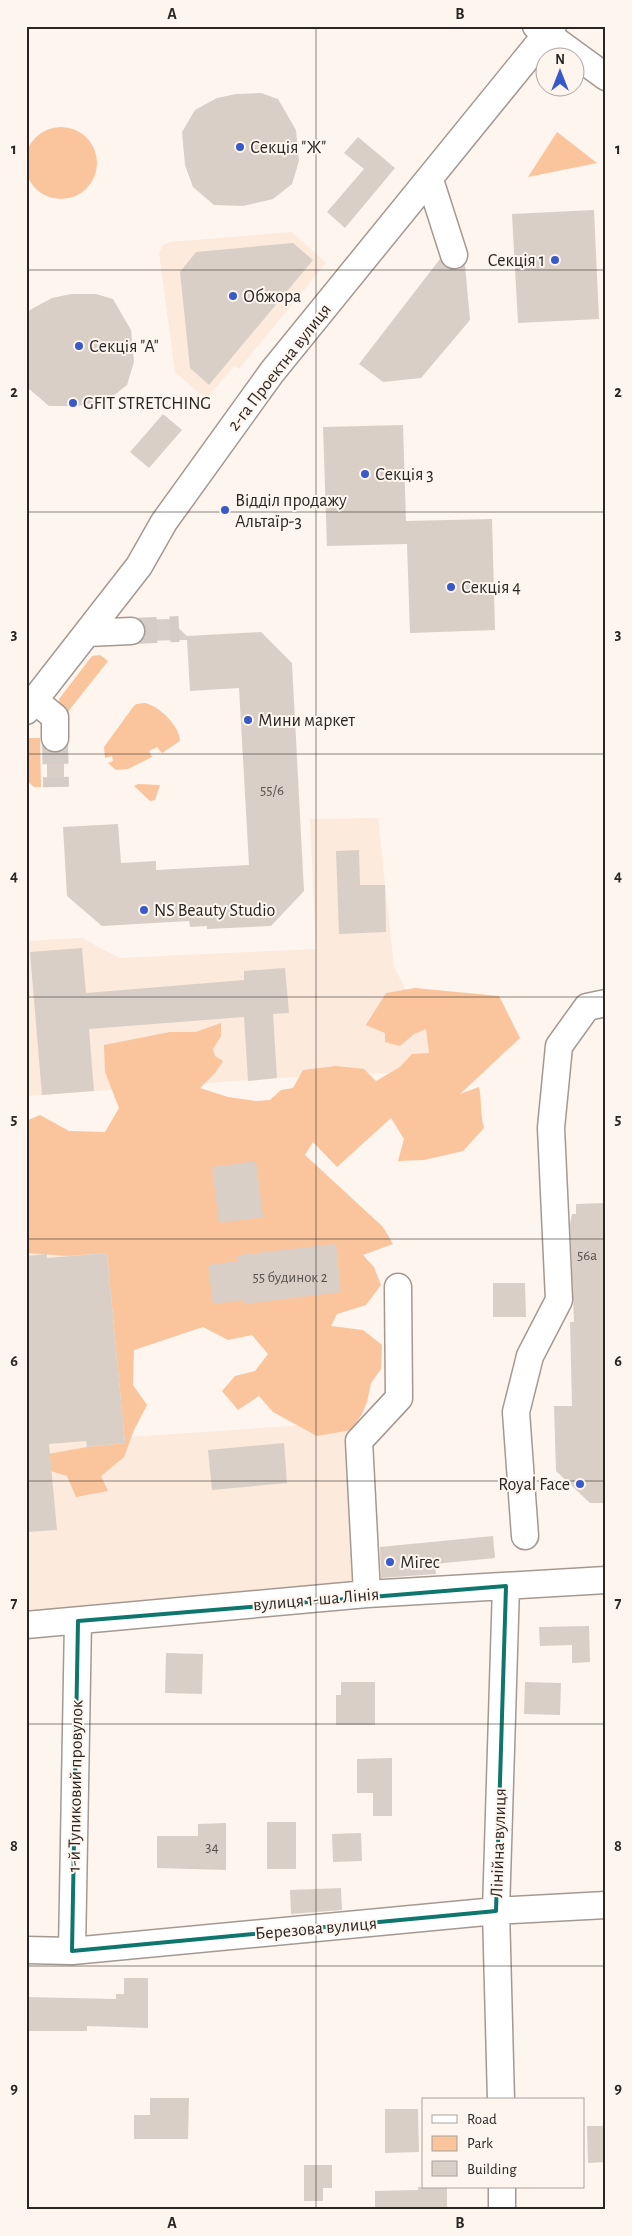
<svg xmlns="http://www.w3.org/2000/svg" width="632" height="2236" font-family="'Alegreya Sans',sans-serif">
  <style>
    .built { fill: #fceadd }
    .green { fill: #fac49c }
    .building { fill: #dacfc7 }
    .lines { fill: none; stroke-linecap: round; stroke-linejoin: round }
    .minor-tunnel { stroke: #d4ccc5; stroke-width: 26; stroke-dasharray: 26 13; stroke-linecap: butt }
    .minor-casing { stroke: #a49992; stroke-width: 29 }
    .minor { stroke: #fff; stroke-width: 26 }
    .marked { fill: none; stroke: #0f766e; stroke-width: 4; stroke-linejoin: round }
    .grid { fill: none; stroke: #2a2623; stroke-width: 1; stroke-opacity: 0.55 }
    .poi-dot { fill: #3859ca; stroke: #fef5ee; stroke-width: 2 }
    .labels { text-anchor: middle; stroke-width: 4; stroke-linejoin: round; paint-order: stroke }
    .number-label { font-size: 15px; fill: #56504c }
    .poi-label { font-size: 18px; fill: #2a2623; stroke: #fef5ee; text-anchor: start }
    .street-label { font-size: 18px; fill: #2a2623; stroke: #fef5ee }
    .neatline { fill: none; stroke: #2a2623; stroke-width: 2 }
    .grid-label { font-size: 16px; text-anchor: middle; font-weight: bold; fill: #2a2623 }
  </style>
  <rect width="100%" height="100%" fill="#fef5ee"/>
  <path class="built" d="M292 232 326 263 239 369 234 366 206 399 175 372 159 253 163 245 170 242Z
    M378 818 394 967 426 1028 431 1071 277 1078 26 1096V941L82 938 119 958 316 949 310 819Z
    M113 1226 129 1437 351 1422 363 1588 26 1616V1232Z"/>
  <path class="green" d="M25 163a36 36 0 1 1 72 0a36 36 0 1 1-72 0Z
    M557 132 597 163 528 177Z
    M100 655 108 661 67 713 60 707 59 699 92 656Z
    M145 703C159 706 180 726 180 741L162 753 157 747 149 751 152 757 128 769 116 770 108 763 113 761 112 756 105 758 104 747 133 707 136 704Z
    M29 738H40L41 787H34L26 780V741Z
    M138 784 160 785 155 800 150 801 134 786Z
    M415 988 499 996 520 1038 460 1094 479 1087C482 1101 480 1115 484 1128L463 1151 424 1160 398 1161 404 1139 391 1118 337 1167 313 1142 305 1155 383 1227 393 1244 363 1255 374 1267 381 1285 366 1305 337 1314 331 1326 363 1330 382 1345 381 1369 371 1383 367 1402 362 1414 351 1430 317 1436 273 1412 259 1396 238 1410 222 1391 235 1376 255 1371 268 1354 252 1335 228 1340 203 1327 134 1350 133 1385 147 1405 134 1430 124 1457 101 1476 108 1491 76 1497 67 1476 31 1465 26 1458 87 1447 125 1443 107 1253 68 1256 26 1253V1121L40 1115 69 1131 105 1132 119 1108 105 1072 104 1045 170 1032H196L221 1023V1036L213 1049 215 1056 223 1061 215 1073 200 1088 228 1097 256 1101 270 1100 281 1090 293 1088 303 1070 336 1066 364 1069 376 1081 400 1067 412 1054 429 1053 426 1029 414 1034 400 1046 385 1042V1033L366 1025 386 993Z"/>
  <path class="building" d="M261 93 278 99 296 130 299 161 292 184 273 199 243 206 214 205 193 187 185 165 182 132 195 110 217 98 236 94Z
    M358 137 395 168 345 228 327 212 364 169 344 153Z
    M594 210 599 319 518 323 512 214Z
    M293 243 313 260 209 385 190 368 180 272 196 252Z
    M440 259 444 266 450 269H458L465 265 470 320 421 378 383 382 359 364Z
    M71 294H96L113 299 131 330 134 362 127 385 108 400 78 406H49L28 388 26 383V316L30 310 52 298Z
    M163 414 182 430 149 468 130 452Z
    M403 425 406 521 492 519 495 630 410 633 407 544 327 546 323 427Z
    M169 619 187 636 261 632 292 663 304 891 271 926 207 929V926L190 927 189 921 102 926 67 896 63 827 118 824 121 863 156 861V870L249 865 239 688 190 691 187 640 142 641 146 630 141 620Z
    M64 750V787H47V751L55 753Z
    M359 850 360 885H385L386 932 339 934 336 851Z
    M82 948 86 993 244 980V971L285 968 289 1013 273 1014 277 1078 248 1081 244 1017 89 1029 94 1091 42 1095 30 952Z
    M256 1161 263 1217 219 1223 212 1167Z
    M606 1203V1503H590L556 1471 554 1406H572L570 1322H574L570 1224 572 1214H576V1204Z
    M336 1244 341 1292 243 1304V1300L213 1304 208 1265 238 1261V1255Z
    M107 1253 125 1443 87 1447 86 1441 49 1444 57 1530 26 1532V1256L47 1254V1258Z
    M493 1283H525L526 1317H493Z
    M284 1443 287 1483 212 1490 208 1450Z
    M493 1536 495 1558 435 1564 436 1574 381 1578 380 1547Z
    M589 1626 590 1662 572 1663V1645L540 1646 539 1627Z
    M166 1653 203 1654 202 1694 165 1693Z
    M341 1682H375V1725H336V1695H341Z
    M525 1682 561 1683 560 1715 524 1714Z
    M392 1758V1816H373V1793H357V1759Z
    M267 1822H296V1869H267Z
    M226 1823V1870L157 1868V1836H198V1824Z
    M361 1833 362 1861 333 1862 332 1834Z
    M341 1888 342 1910 291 1914 290 1890Z
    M124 1978H148V2028L87 2026V2031H26V1997L116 1999V1994H124Z
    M150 2098H189L188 2139H134V2115H150Z
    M385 2109H418L419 2152 385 2153Z
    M587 2126H604L606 2162 588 2163Z
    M304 2165H332V2188H323V2201H304Z
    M418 2187H447V2210H375V2191L418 2190Z"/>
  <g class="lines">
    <path class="minor-tunnel" d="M131 631 179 629
      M55 738 56 787"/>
    <g class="minor-casing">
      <path id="minor" d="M536 26 606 77
        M430 180 454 255
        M87 633 131 631
        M34 700 55 717V738
        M26 711 139 566 164 522 272 372 553 26
        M525 1536 516 1412 530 1356 559 1300 551 1128 559 1046 587 1007 606 1003
        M367 1594 359 1441 399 1398 398 1287
        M26 1625 367 1594 606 1580
        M26 1950 72 1951 496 1911 606 1905
        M72 1951 78 1621
        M501 2100 496 1911 506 1586
        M502 2187V2210"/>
    </g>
    <use href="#minor" class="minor"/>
  </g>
  <path class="marked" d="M506 1586 496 1911 72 1951 78 1621Z"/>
  <path class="grid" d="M316 26V2210M26 270H606M26 512H606M26 754H606M26 997H606M26 1239H606M26 1481H606M26 1724H606M26 1966H606"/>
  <g class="poi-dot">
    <circle cx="240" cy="147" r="5"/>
    <circle cx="555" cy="260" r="5"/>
    <circle cx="233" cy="296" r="5"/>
    <circle cx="79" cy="346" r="5"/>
    <circle cx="73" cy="403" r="5"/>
    <circle cx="365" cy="474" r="5"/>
    <circle cx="225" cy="510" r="5"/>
    <circle cx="451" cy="587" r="5"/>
    <circle cx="248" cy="720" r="5"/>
    <circle cx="144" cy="910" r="5"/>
    <circle cx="580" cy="1484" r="5"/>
    <circle cx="390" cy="1562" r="5"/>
  </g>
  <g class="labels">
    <g class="number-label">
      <text x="272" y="795">55/6</text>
      <text x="587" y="1260">56а</text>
      <text x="290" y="1282">55 будинок 2</text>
      <text x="212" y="1852">34</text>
    </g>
    <g class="poi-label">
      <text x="250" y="153">Секція "Ж"</text>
      <text x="545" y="266" text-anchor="end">Секція 1</text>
      <text x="243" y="302">Обжора</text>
      <text x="89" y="352">Секція "А"</text>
      <text x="83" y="409">GFIT STRETCHING</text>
      <text x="375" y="480">Секція 3</text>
      <text x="235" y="506">Відділ продажу<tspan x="235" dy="21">Альтаїр-3</tspan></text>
      <text x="461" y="593">Секція 4</text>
      <text x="258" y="726">Мини маркет</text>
      <text x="154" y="916">NS Beauty Studio</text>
      <text x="570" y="1490" text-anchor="end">Royal Face</text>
      <text x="400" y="1568">Мігес</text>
    </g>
    <g class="street-label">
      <text transform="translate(279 367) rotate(-52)" y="6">2-га Проектна вулиця</text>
      <text transform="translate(316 1599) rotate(-5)" y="6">вулиця 1-ша Лінія</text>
      <text transform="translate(75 1786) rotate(-89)" y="6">1-й Тупиковий провулок</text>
      <text transform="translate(498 1843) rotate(-88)" y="6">Лінійна вулиця</text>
      <text transform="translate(316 1928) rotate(-5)" y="6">Березова вулиця</text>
    </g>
  </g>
  <rect width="632" height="2236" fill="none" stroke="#fef5ee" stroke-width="55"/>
  <rect x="422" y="2098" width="162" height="90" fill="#fef5ee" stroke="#a9a29d"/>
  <rect x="432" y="2115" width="25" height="8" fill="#ffffff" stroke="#a9a29d"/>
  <text x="467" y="2124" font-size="15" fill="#2a2623">Road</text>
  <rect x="432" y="2136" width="25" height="15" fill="#fac49c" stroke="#a9a29d"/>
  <text x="467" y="2148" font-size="15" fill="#2a2623">Park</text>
  <rect x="432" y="2161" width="25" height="15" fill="#dacfc7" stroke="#a9a29d"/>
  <text x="467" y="2174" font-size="15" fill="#2a2623">Building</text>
  <g transform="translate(560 72)"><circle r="24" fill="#fef5ee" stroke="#a9a29d"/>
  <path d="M0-4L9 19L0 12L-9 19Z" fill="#3859ca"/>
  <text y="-8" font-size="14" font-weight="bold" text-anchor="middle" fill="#2a2623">N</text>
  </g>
  <rect x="28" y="28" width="576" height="2180" class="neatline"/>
  <g class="grid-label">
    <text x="172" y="19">A</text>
    <text x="460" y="19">B</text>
    <text x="14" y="154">1</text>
    <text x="618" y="154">1</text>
    <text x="14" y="397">2</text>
    <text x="618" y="397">2</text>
    <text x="14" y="639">3</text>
    <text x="618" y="639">3</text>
    <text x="14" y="881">4</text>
    <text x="618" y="881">4</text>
    <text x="14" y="1124">5</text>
    <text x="618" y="1124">5</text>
    <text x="14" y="1366">6</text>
    <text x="618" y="1366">6</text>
    <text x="14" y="1608">7</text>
    <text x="618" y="1608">7</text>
    <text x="14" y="1851">8</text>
    <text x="618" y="1851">8</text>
    <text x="14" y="2093">9</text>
    <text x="618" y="2093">9</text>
    <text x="172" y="2228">A</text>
    <text x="460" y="2228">B</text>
  </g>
</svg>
